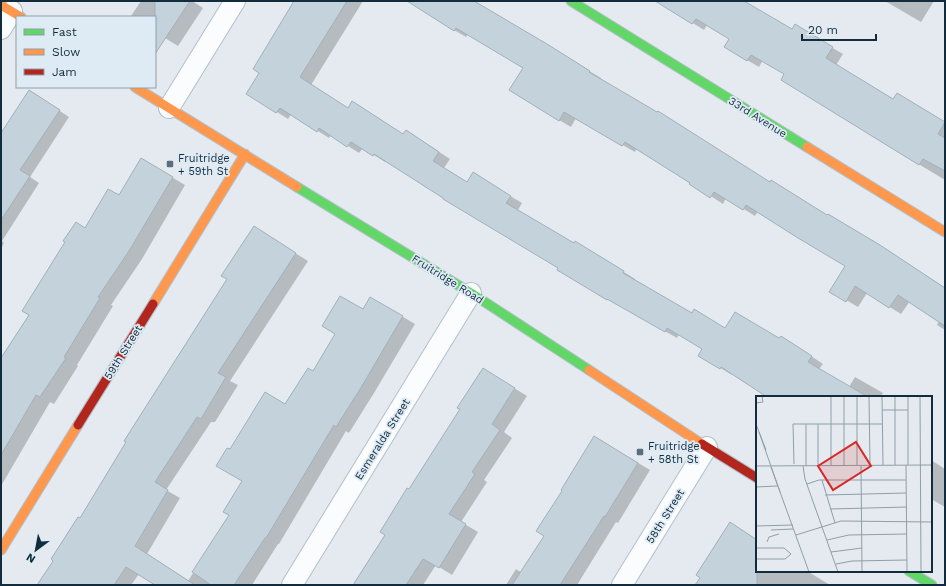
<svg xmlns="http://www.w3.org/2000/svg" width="946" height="586" font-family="'Work Sans',sans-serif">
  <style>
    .shadow { fill: #0003 }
    .building { fill: #c4d2dc; stroke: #a1b0bb }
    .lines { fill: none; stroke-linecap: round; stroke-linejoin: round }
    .street-casing { stroke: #b1c0ca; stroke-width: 22 }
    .fast-casing { stroke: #b1c0ca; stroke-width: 11 }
    .slow-casing { stroke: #b1c0ca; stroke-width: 11 }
    .jam-casing { stroke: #b1c0ca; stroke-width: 11 }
    .street { stroke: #fbfcfd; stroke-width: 20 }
    .fast { stroke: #63d668; stroke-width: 9 }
    .slow { stroke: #ff974d; stroke-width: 9 }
    .jam { stroke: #b3261e; stroke-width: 9 }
    .poi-dot { fill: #5c6e7b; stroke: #dfebf4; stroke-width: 1.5 }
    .labels { text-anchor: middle; stroke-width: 3.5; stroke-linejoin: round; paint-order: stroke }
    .street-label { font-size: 11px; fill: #122c3d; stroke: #dfebf4 }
    .poi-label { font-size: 11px; fill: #122c3d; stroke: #dfebf4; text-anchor: start }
    .inset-road { fill: none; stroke: #909ea8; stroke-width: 1 }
    .view { fill: #d62828; fill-opacity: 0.15; stroke: #d62828; stroke-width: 2 }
    .inset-edge { fill: none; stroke: #122c3d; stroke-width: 2 }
  </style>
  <rect width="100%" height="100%" fill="#e4eaef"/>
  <path class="shadow" d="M141 1H192L203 8 178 46 155 32V17L131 16Z
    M296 1H363L311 85 349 109 403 135 418 138 450 159 444 168 467 183 485 181 522 203 518 210 574 244 587 249 635 279V280L693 315 725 329 780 339 793 344 823 364 819 369 849 387 855 377 883 393 880 397H769L733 374 732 375 699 355 703 349 679 334 677 338 619 305V306L607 299 559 269 560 268 386 160 385 162 363 148 359 153 331 135 329 138 291 114 288 119 247 93 260 72Z
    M422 1H471L559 53 601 78 600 79 770 183 892 253 945 288V330L937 325 939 321 910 301 901 314 867 293 858 307 831 291 846 265 758 211 755 216 726 198 723 204 637 148 635 152 576 118 571 127 559 120 524 67 468 34 466 37 454 30Z
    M657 1H722L792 31 795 26 843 54 836 65 894 100 908 101 945 123V180L872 136 873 135 785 73 763 60 759 67 725 47 730 39 707 25 704 30Z
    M885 1H934L921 22Z
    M40 98 69 117 30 177 39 183 2 241 4 243 1 249V136Z
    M141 159 185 185 142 259 111 305 113 306 77 365 78 366 54 404 50 402 1 486V360L86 229 119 196Z
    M266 235 308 261 230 381 238 385 215 422H211L166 490 180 498 147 554 188 581 231 515 243 481 230 451 286 405 363 310 371 298 415 324 374 393 349 433 346 431 279 544H278L252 585H157L139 574 131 585H38Z
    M496 377 527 396 504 432 512 438 484 480 487 482 461 522 478 532 452 575 436 565 423 585H354L386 535 409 491Z
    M606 444 650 470 618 523 616 522 577 585H506L516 569 522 573Z
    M931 460 945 469V507L931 499Z
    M745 532 757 540V571H807L830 585H696Z"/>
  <path class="building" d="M155 1H190L155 54Z
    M294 1H347L300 77 348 108 352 101 403 134 406 130 439 152 433 161 467 182 473 172 511 196 506 203 574 243 575 241 624 271 623 273 692 313 694 309 725 328 735 312 779 338 781 336 812 356 808 362 868 397H767L721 367 720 369 698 356 702 349 667 328 665 332 607 299V300L557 270 558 268 443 199V198L374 154 373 156 351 142 347 147 319 128 317 132 280 108 276 113 246 94 259 73 253 69Z
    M407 1H474L547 44 590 71 589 72 657 112 658 111 770 182 771 180 827 215 828 214 880 245 945 288V326L898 295 889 308 855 286 846 302 829 292 845 266 798 238 746 205 743 210 714 192 710 198 689 184 690 183 625 142 622 146 564 112 559 121 509 90 523 68 456 28 454 31Z
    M655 1H744L792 29 795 24 833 47 826 58 893 99 897 93 945 122 938 134 945 138V171L923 159 919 165 781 80 784 74 751 55 747 61 724 47 729 39 696 19 692 24Z
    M29 90 60 110 20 170 30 176 1 220V133Z
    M141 158 173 177 129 251 98 297 100 298 64 357 66 358 40 397 36 395 1 455V358L29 315 22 311 65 242 63 241 76 222 85 228 108 189 119 195Z
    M254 226 296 253 218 373 226 377 201 419 197 417 155 482 168 490 135 546 195 585H155L126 567 114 585H37L53 561 51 559 78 517 80 518 126 442 124 441 227 279 221 276Z
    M340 296 363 309 370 297 403 316 362 386 336 427 334 425 266 538H265L234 585H211L192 572 229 515 223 512 242 481 216 466 227 448 230 449 265 392 285 404 308 368 313 371 335 334 322 326Z
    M483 368 515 388 492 424 500 430 472 472 475 474 449 514 466 524 439 568 423 559 406 585H353L385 535 380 532 407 488 409 489 460 409 457 408Z
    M594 436 638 463 605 517 604 516 560 585H512L544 536 536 531 562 491 561 490Z
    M730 522 757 540V585H695L700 578 696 575Z"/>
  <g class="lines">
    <g class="street-casing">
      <path id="street" d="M1 29 12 11
        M169 108 235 1
        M292 585 471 293
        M622 585 707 447"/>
    </g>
    <g class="fast-casing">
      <path id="fast" d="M571 1 807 147
        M297 187 471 293 589 370
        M909 571 932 585"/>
    </g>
    <g class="slow-casing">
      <path id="slow" d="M1 5 21 17
        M135 87 297 187
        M807 147 945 232
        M153 304 245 154
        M589 370 702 444
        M1 550 78 425"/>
    </g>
    <g class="jam-casing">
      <path id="jam" d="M78 425 153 304
        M702 444 757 478"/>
    </g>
    <use href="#street" class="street"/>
    <use href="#fast" class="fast"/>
    <use href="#slow" class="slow"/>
    <use href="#jam" class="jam"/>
  </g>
  <g class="poi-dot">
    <rect x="166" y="160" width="8" height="8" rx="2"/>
    <rect x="636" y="448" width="8" height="8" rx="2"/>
  </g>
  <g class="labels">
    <g class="street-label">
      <text transform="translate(758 117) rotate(32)" y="4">33rd Avenue</text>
      <text transform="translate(448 279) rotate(32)" y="4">Fruitridge Road</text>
      <text transform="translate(123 352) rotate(-58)" y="4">59th Street</text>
      <text transform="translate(382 439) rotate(-58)" y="4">Esmeralda Street</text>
      <text transform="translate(665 516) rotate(-58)" y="4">58th Street</text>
    </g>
    <g class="poi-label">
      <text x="178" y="162">Fruitridge<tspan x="178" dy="13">+ 59th St</tspan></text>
      <text x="648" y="450">Fruitridge<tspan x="648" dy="13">+ 58th St</tspan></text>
    </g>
  </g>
  <g transform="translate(756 396)">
    <rect width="176" height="176" fill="#e4eaef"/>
    <path class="inset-road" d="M75 0V69M88 0V69M101 0V69M113 0 114 69M126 0 127 69M139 0V69M152 0V69M164 0 165 176M0 7 7 6 6 0M126 14H152M0 28 10 54M62 28V70M3 36 24 96M38 68 37 28H126M150 69 151 176M0 70 176 69M47 70 49 83 82 176M50 70V28M105 70 106 176M15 71 53 176M66 84 79 127M51 88 63 84H150M0 91 21 90M69 99 150 97M74 113 151 111M0 130 37 129M15 134 37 133M40 139 85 125 176 126M71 144 93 139 151 138M11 146 13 141 23 138M0 152H28L35 158M75 156 106 152M0 163H29L35 158M80 168 96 165 151 164"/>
    <path class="view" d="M100 46 115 70 77 94 62 70Z"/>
    <rect width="176" height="176" class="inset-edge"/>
  </g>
  <rect width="946" height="586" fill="none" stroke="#122c3d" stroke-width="4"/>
  <rect x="16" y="16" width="140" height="72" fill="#dfebf4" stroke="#8d9fab"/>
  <rect x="24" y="29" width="20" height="6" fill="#63d668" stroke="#8d9fab"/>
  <text x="52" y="36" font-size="12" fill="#122c3d">Fast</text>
  <rect x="24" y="49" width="20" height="6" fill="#ff974d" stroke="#8d9fab"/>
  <text x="52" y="56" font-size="12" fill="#122c3d">Slow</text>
  <rect x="24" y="69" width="20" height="6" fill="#b3261e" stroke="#8d9fab"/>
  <text x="52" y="76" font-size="12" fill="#122c3d">Jam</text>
  <g transform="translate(36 550) rotate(212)" stroke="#dfebf4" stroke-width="3" paint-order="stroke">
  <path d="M0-3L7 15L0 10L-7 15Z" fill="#122c3d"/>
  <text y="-6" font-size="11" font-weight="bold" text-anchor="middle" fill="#122c3d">N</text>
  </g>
  <path d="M802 34v6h74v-6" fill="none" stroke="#122c3d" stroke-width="2"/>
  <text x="808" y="34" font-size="12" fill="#122c3d" stroke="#dfebf4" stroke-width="3" paint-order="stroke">20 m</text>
</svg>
